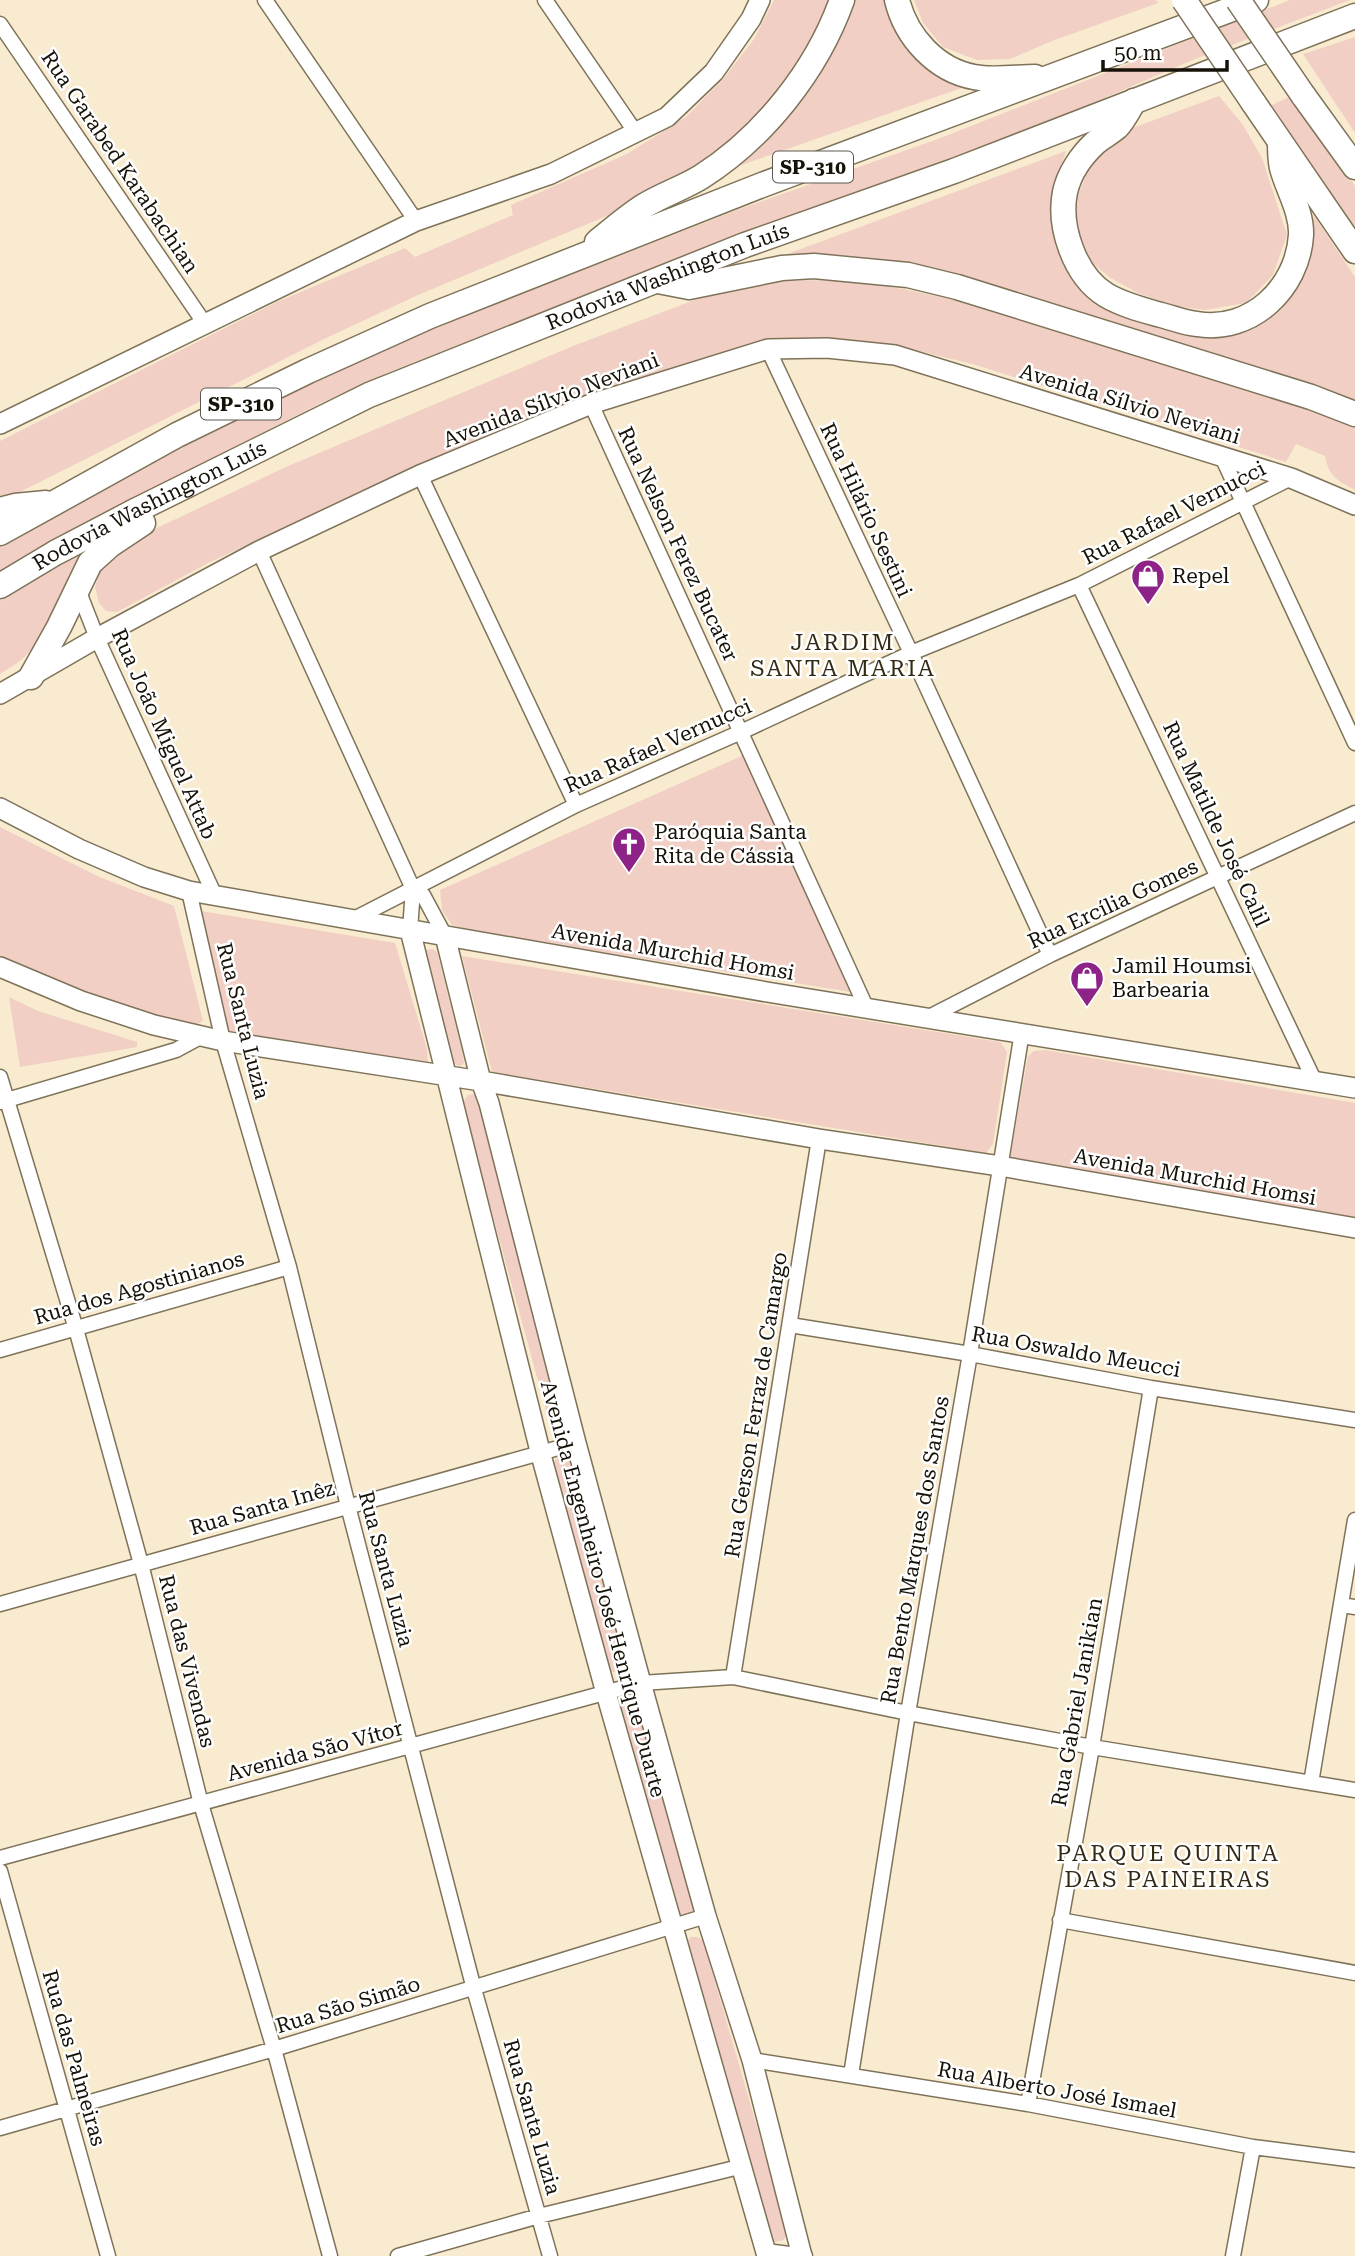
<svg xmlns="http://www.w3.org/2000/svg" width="1355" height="2256" font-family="'Roboto Serif',serif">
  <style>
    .green { fill: #f1cfc4 }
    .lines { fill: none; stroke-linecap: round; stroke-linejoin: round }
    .street-casing { stroke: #7e7259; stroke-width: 17 }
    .secondary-casing { stroke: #7e7259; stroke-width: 22 }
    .highway-casing { stroke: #7e7259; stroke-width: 27 }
    .street { stroke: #fff; stroke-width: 14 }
    .secondary { stroke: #fff; stroke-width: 19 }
    .highway { stroke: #fff; stroke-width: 24 }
    .highway-bridge-casing { stroke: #7e7259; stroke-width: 27; stroke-linecap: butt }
    .highway-bridge { stroke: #fff; stroke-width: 24 }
    .labels { text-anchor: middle; stroke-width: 5; stroke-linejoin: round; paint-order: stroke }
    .shield { fill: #fff; stroke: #5c5952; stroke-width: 2 }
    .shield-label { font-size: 19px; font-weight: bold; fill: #161208 }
    .street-label { font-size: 21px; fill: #161208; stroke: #fff }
    .poi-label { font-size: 21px; fill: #161208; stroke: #fff; text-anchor: start }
    .neighbourhood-label { font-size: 23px; letter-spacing: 2px; fill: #352b15; stroke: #fff }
  </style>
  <rect width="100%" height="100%" fill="#f8ebcf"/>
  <path class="green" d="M774 0H837L811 56 743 137 640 202 418 295 322 340 0 502V441L277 302 405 248 415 257 513 215 511 205 627 154 686 117 724 78 754 39Z
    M849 0H888L970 85 733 168Z
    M914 0H1156L1158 3 1052 41 1010 59 977 60 943 47 923 23Z
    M1290 0H1350L1195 59 1088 105 957 157 754 229 389 372 321 403 114 507 0 571V545L79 500 244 415 381 350 446 323 740 209 938 139Z
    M1355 37V133L1303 54Z
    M1219 96 1243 125 1262 158 1287 235 1273 275 1246 303 1205 310 1175 306 1138 293 1109 277 1089 260 1075 227 1078 196 1091 163 1130 129Z
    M1289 97 1355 186V232L1268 107Z
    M1066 151 1052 196 1055 245 1072 276 1240 328 1300 272 1314 216 1355 277V403L1204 354 779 257Z
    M833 280C935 287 1030 323 1127 353 1203 377 1280 398 1355 427V490C1337 480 1329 477 1325 456L1296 444 1286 462 976 365 895 345 839 338 769 342 649 376 547 410 434 459 208 563 117 612 106 611 99 603 95 587 100 571 140 536 286 467 573 346 729 287 776 281Z
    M81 552C66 585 53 623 30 651 22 661 11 667 0 674V601Z
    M746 754 851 992 478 932 452 925 442 910 440 890Z
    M0 827 97 876 174 906 203 1021 194 1026 101 999 0 959Z
    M201 911 395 943 427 1049 428 1062 289 1043 229 1031Z
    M432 949 437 952 462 1051 464 1064 459 1066 449 1061 422 957 425 950Z
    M462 956 1000 1042 1007 1052 993 1144 986 1153 492 1072Z
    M9 997 38 1011 137 1042V1047L20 1067Z
    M1045 1050 1355 1103V1219L1020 1164 1010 1158 1028 1056 1034 1051Z
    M476 1094 481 1099 567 1431 563 1437H556L552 1432 464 1110V1101L468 1095Z
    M563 1456 569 1458 627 1663 626 1669C620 1673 616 1674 610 1670L552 1464 556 1459Z
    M630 1698H638L694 1909 690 1915 682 1917 677 1913 671 1898 621 1709 622 1703Z
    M691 1937H697L703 1940 787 2231 784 2240 775 2242 767 2240 686 1942Z"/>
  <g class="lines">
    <g class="street-casing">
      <path id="street" d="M265 0 416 221
        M545 0 636 133
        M0 24 205 324
        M768 349 911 653 1050 955
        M591 404 866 1007
        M1222 457 1355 743
        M420 475 576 805
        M259 551 413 889 410 930
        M1079 585 1315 1082
        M77 587 97 638 215 896
        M413 889 423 895 445 936
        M189 891 223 1041 289 1267 348 1506 474 1989 550 2256
        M352 920 576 805 741 732 911 653 1079 585 1291 478
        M929 1017 1050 955 1355 813
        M0 1077 76 1329 141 1564 201 1804 274 2049 330 2256
        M0 1102 176 1050 202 1036
        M790 1325 970 1354 1151 1388 1355 1420
        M0 1350 289 1267
        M0 1604 576 1443
        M1341 1605 1355 1607
        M733 1677 819 1139
        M1311 1783 1355 1520
        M0 1858 641 1683 733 1677 908 1713 1092 1747 1355 1790
        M0 1871 108 2256
        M1060 1920 1355 1973
        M752 2060 1028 2104 1253 2147 1355 2160
        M851 2075 908 1713 970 1354 1022 1032
        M1028 2104 1092 1747 1151 1388
        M0 2128 274 2049 706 1916
        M766 2251 805 2256
        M398 2256 539 2216 743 2166
        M1233 2256 1253 2147"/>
    </g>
    <g class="secondary-casing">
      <path id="secondary" d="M0 424 416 221 551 174 667 117 714 72 751 19 760 0
        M0 694 97 638 259 551 420 475 591 404 768 349 827 348 895 355 1291 478 1355 505
        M0 808 79 849 144 877 189 891 767 992 1355 1088
        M410 930 541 1455 606 1693 767 2256
        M445 936 481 1081 489 1103 576 1443 641 1683 706 1916 752 2060 802 2256
        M0 967 81 1001 154 1025 223 1041 481 1081 819 1139 1000 1166 1355 1228"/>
    </g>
    <g class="highway-casing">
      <g id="highway">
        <path d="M897 0C906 37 936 70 974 77 992 81 1017 77 1035 77"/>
        <path d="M1303 95 1355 167"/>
        <path d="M1134 101C1129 109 1124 120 1117 127 1110 133 1102 137 1095 143 1081 156 1069 174 1065 192 1058 227 1075 276 1106 295 1123 305 1143 310 1161 315 1173 318 1185 323 1197 324 1251 333 1298 288 1301 235 1302 212 1288 190 1282 168 1280 160 1280 151 1280 142"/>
        <path d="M1253 102 1355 251"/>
        <path d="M597 242C612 230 628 216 644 206 662 195 683 188 701 177 764 137 817 70 842 0"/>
        <path d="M658 281 689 287 782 268 814 266 908 275 957 287 1311 397 1355 414"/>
        <path d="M0 510 15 506 46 503"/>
        <path d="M0 533 177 435 308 371 430 316 762 185 1256 0"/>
        <path id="s1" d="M0 586 55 553 137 510 369 395 745 245 954 171 1355 16"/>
        <path d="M31 677 59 627 90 563 110 545 143 523"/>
      </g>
    </g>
    <use href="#street" class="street"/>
    <use href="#secondary" class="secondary"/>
    <use href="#highway" class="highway"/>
    <g class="highway-bridge-casing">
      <path id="highway-bridge" d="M1184 0 1253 102
        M1238 0 1303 95"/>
    </g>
    <use href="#highway-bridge" class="highway-bridge"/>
  </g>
  <defs>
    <g id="shop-pin" transform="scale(1.75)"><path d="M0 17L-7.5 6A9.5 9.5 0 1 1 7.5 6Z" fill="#8d2287" stroke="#fff"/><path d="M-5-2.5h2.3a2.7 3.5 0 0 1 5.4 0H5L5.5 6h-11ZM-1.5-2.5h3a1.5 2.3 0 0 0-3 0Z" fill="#fff"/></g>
    <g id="church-pin" transform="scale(1.75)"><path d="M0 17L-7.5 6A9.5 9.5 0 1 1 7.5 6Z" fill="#8d2287" stroke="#fff"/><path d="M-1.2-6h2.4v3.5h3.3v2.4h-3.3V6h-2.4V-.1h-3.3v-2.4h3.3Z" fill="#fff"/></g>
  </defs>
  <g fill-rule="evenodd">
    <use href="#shop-pin" x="1148" y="576"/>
    <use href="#church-pin" x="629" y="844"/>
    <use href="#shop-pin" x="1087" y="978"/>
  </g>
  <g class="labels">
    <g class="shield">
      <rect x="773" y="151.5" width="80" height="31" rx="5"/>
      <rect x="201" y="388.5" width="80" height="31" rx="5"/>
    </g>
    <g class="shield-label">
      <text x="813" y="174">SP-310</text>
      <text x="241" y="411">SP-310</text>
    </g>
    <g class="street-label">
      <text transform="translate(120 162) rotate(56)" y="7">Rua Garabed Karabachian</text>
      <text dy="7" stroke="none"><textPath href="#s1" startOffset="737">Rodovia Washington Luís</textPath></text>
      <text transform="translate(551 400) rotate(-21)" y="7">Avenida Sílvio Neviani</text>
      <text transform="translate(1130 404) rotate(17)" y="7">Avenida Sílvio Neviani</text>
      <text dy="7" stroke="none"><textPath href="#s1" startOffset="170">Rodovia Washington Luís</textPath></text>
      <text transform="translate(866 510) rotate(65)" y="7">Rua Hilário Sestini</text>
      <text transform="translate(1174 513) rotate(-27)" y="7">Rua Rafael Vernucci</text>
      <text transform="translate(678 544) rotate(65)" y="7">Rua Nelson Ferez Bucater</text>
      <text transform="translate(164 734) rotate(66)" y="7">Rua João Miguel Attab</text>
      <text transform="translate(658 746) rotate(-24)" y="7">Rua Rafael Vernucci</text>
      <text transform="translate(1216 824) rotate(65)" y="7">Rua Matilde José Calil</text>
      <text transform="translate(1113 904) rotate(-25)" y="7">Rua Ercília Gomes</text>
      <text transform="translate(673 952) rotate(10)" y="7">Avenida Murchid Homsi</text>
      <text transform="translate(243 1021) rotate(76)" y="7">Rua Santa Luzia</text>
      <text transform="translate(1195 1177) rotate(10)" y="7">Avenida Murchid Homsi</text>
      <text transform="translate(139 1288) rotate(-16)" y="7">Rua dos Agostinianos</text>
      <text transform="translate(1076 1352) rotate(10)" y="7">Rua Oswaldo Meucci</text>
      <text transform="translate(756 1405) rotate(-81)" y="7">Rua Gerson Ferraz de Camargo</text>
      <text transform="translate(262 1508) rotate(-16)" y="7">Rua Santa Inêz</text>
      <text transform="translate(915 1550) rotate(-80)" y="7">Rua Bento Marques dos Santos</text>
      <text transform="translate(386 1569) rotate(75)" y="7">Rua Santa Luzia</text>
      <text transform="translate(603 1589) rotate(75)" y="7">Avenida Engenheiro José Henrique Duarte</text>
      <text transform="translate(187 1661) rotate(76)" y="7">Rua das Vivendas</text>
      <text transform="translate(1077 1702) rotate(-80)" y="7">Rua Gabriel Janikian</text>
      <text transform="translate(315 1751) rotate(-15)" y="7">Avenida São Vítor</text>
      <text transform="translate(348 2005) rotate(-17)" y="7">Rua São Simão</text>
      <text transform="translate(74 2058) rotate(74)" y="7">Rua das Palmeiras</text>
      <text transform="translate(1057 2090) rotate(10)" y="7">Rua Alberto José Ismael</text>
      <text transform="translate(532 2117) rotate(74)" y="7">Rua Santa Luzia</text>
    </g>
    <g class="poi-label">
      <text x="1172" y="583">Repel</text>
      <text x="654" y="839">Paróquia Santa<tspan x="654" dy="24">Rita de Cássia</tspan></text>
      <text x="1112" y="973">Jamil Houmsi<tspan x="1112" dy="24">Barbearia</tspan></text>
    </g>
    <g class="neighbourhood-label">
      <text x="843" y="650">JARDIM<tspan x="843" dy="26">SANTA MARIA</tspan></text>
      <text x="1168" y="1861">PARQUE QUINTA<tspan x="1168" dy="26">DAS PAINEIRAS</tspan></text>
    </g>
  </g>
  <path d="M1103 60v10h124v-10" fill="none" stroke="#161208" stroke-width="3.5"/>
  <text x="1114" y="60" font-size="21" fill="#161208" stroke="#ffffff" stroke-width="5" paint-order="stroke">50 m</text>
</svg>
